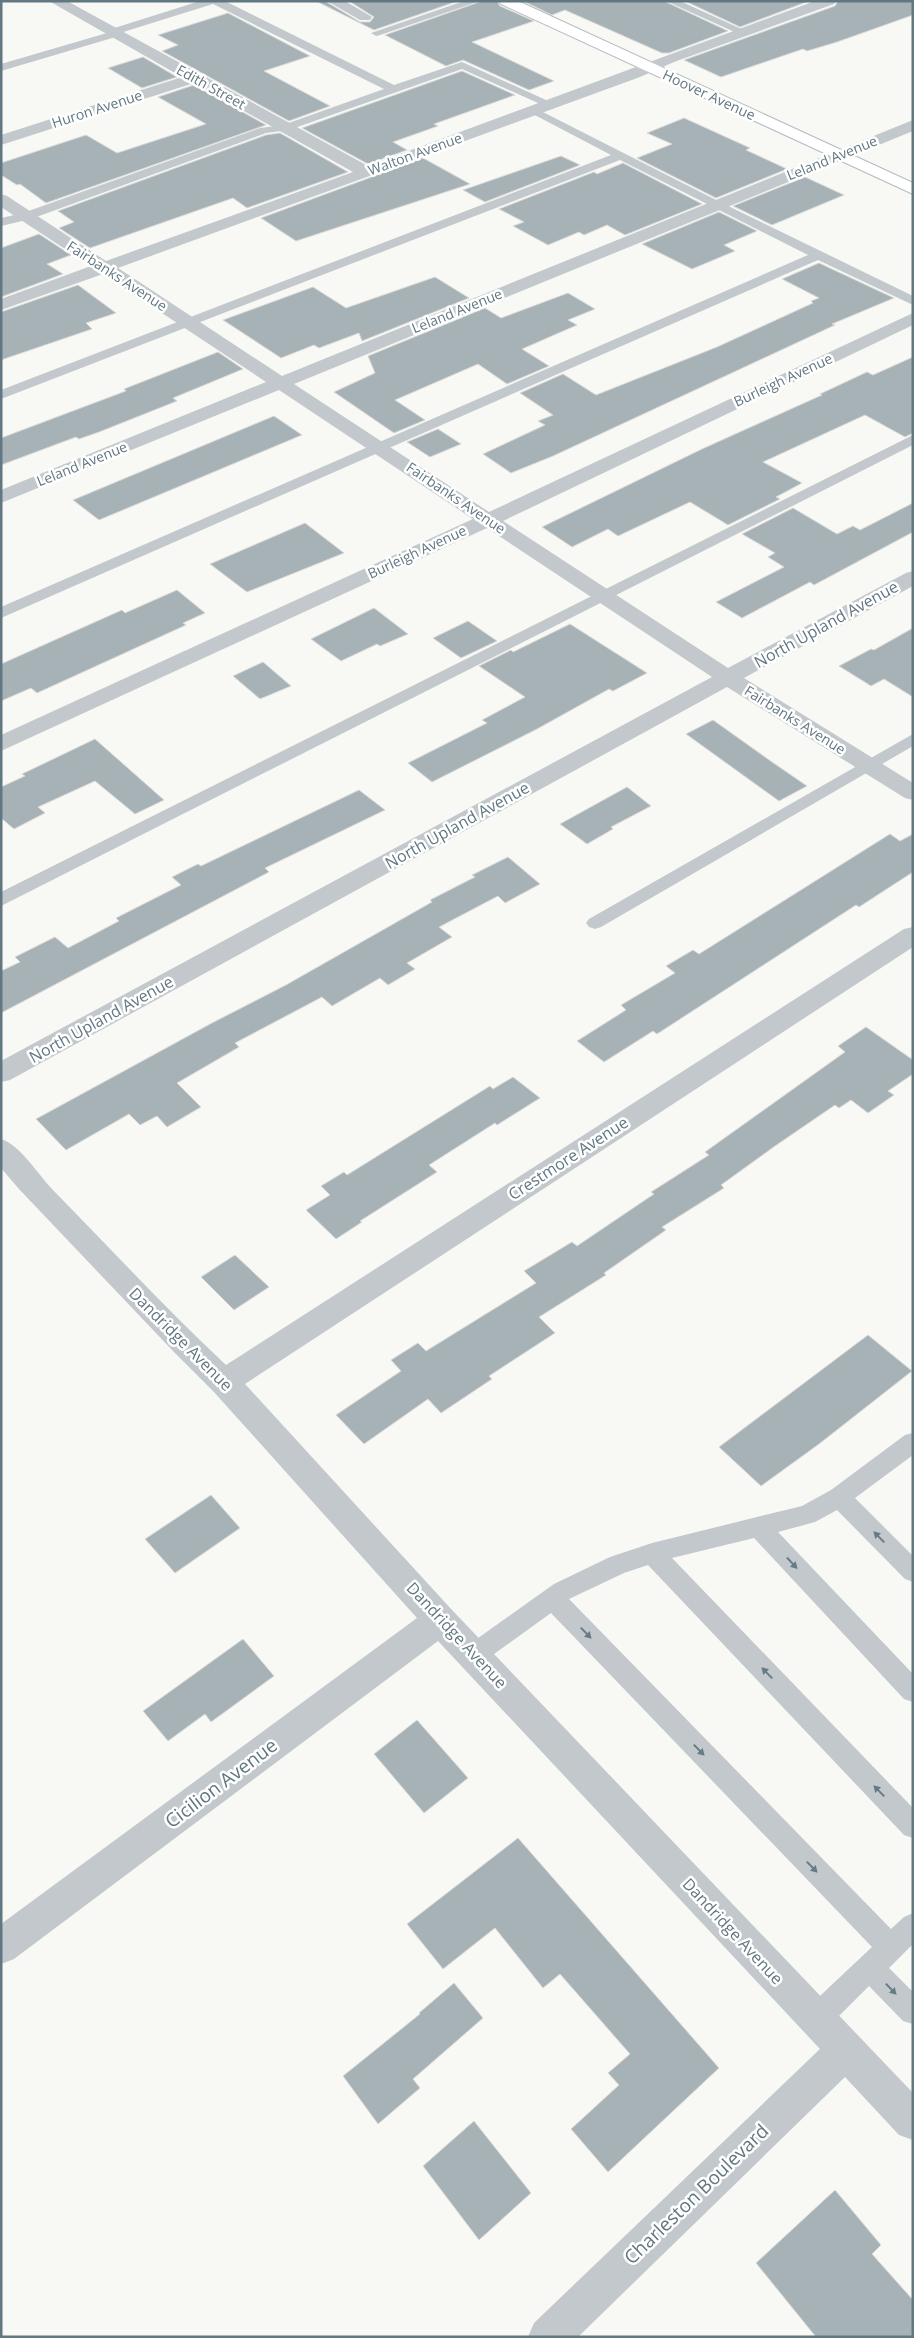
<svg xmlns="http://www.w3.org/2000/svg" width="914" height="2338" font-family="'Open Sans',sans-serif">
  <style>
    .building { fill: #a7b2b7; stroke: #dad9d7 }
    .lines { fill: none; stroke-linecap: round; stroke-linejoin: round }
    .secondary-casing { stroke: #b5bcc0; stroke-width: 2 }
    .lane { fill: #c2c8cb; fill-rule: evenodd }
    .street { fill: #c2c8cb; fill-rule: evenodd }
    .secondary { fill: #fff; fill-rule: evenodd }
    .oneway { fill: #667b86 }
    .labels { text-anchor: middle; stroke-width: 5; stroke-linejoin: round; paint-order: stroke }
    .far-street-label { font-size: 14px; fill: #617782; stroke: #fff }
    .street-label { font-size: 16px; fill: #617782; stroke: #fff }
    .near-street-label { font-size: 19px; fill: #617782; stroke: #fff }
  </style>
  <rect width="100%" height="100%" fill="#f8f8f5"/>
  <path class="building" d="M316 1H325L360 22H370L374 17 349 1H458L374 30Z
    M482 1H497L500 6 534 21 472 42 554 81 529 90 463 60 446 66 385 35Z
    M523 1H664L728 31 669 53H662L565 10 552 15Z
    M685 1H809L740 27Z
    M838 1H913V15L837 42 807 51 803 49 721 77 684 60 835 6Z
    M228 13 310 56 264 71 330 106 289 121 162 51 178 45 158 35Z
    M143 57 177 77 142 88 108 68Z
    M462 71 515 95 434 124 438 126 393 142 407 150 368 164 302 128Z
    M194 85 266 125 46 203 20 184 17 185 1 175V163L86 135 117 153 206 124 158 97Z
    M684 118 750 148 746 150 787 169 716 198 637 158 672 144 647 133Z
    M280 133 348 172 247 208 233 198 90 248 59 228 74 222 58 211 266 135Z
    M561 156 580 165 485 202 463 190Z
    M423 158 470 184 296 241 261 218Z
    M623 163 702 204 625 235 607 225 584 235 579 232 548 245 513 226 524 222 499 209 594 172 597 174Z
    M805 177 844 195 772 225 733 206Z
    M719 212 757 231 724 245 735 251 692 269 642 244Z
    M39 234 71 255 47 264 63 274 1 297V248Z
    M819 263 894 298 832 324 835 325 553 456 511 473 483 454 545 425 538 421 553 415 520 393 563 374 596 395 717 347 813 303 811 301 819 298 782 279Z
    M435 277 469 298 362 341 359 333 319 348 314 345 281 358 223 320 313 287 346 308Z
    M78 285 116 313 86 323 92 329 1 360V312Z
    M568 293 595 309 568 320 577 325 522 349 549 366 507 384 478 364 395 400 425 420 394 433 334 392 375 373 368 356 485 308 501 318Z
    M218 352 243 369 173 398 177 401 99 432 79 439 76 437 1 465V438L126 391 124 389Z
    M913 357V433L905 437 865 415 763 462 802 483 776 497 780 499 728 525 690 502 618 536 608 529 572 547 542 527 702 449 822 395 820 394 867 372 873 375Z
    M274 416 302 435 99 520 73 500Z
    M438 429 461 444 430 457 407 442Z
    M913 503V532L814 585 810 582 742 618 716 602 784 567 768 557 775 553 742 534 793 508 837 534 853 526 860 530Z
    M305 523 344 553 247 592 210 564Z
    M177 590 205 613 183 623 186 625 37 693 31 688 1 701V664L122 610 125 613Z
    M374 608 408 634 380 646 377 644 341 661 311 639Z
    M468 621 497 641 461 658 433 638Z
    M570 624 647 673 613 691 609 689 537 729 432 782 408 763 487 723 482 720 525 697 479 666 511 650 513 652Z
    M913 628V697L884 679 871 686 839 666 871 649 874 650Z
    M263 662 291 686 260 699 233 676Z
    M713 720 772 762 807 786 779 801 686 734Z
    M95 739 164 800 135 814 95 781 38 807 45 813 14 829 1 818V787L25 776 22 774Z
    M627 787 651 806 611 827 613 829 587 844 560 824Z
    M359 790 385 810 265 868 269 872 1 1013V971L20 962 15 957 55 937 68 948 119 921 116 918 181 885 172 877 198 864 201 866Z
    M890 834 900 841 913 834V872L859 907 856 905 657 1034 653 1031 604 1062 577 1041 626 1010 621 1005 675 973 666 966 693 950 699 954Z
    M508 857 540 884 505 903 498 896 439 927 452 937 407 963 415 969 388 985 380 978 332 1006 322 997 235 1043 239 1047 177 1083 201 1107 167 1127 157 1116 140 1125 129 1114 66 1150 36 1119 212 1023 286 985 432 902 430 900 475 877 472 875Z
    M866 1027 913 1060V1074L888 1091 894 1095 868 1113 851 1100 839 1108 835 1105 775 1146 721 1185 724 1188 662 1227 666 1230 604 1273 606 1275 539 1317 555 1333 489 1376 492 1379 441 1413 428 1399 364 1444 336 1415 401 1371 391 1360 418 1343 426 1351 536 1283 524 1271 572 1242 577 1246 654 1194 651 1192 709 1155 705 1152 845 1052 838 1046Z
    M513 1077 540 1098 497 1125 495 1123 429 1165 437 1172 360 1221 362 1222 336 1239 306 1210 330 1195 321 1186 344 1172 347 1175 490 1086 493 1089Z
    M235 1255 269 1287 234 1310 201 1277Z
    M868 1335 912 1371 819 1444 761 1486 719 1447Z
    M211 1495 240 1528 175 1573 145 1539Z
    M243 1639 274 1676 211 1722 205 1714 168 1741 143 1711Z
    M417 1720 468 1778 424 1813 374 1754Z
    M518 1838 719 2068 608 2172 571 2129 619 2085 608 2073 630 2054 560 1974 543 1988 495 1928 443 1969 407 1924Z
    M454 1983 483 2018 413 2079 420 2088 378 2124 343 2076 420 2014 419 2013Z
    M474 2121 531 2193 479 2240 423 2166Z
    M835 2190 881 2245 872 2254 913 2300V2337H816L756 2263Z"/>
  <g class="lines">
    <g class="secondary-casing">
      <path id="secondary" d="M499 1H518L913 183V194L501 4Z"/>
    </g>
    <path class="lane" d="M200 1H225L394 85 462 62 557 105 551 108 547 107 462 69 289 130 266 133 31 219 1 226V218L23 213 260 128 283 125 384 89 213 4 120 33 119 36 1 71V64L107 33 108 30Z
      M464 1H480L380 35 376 36 371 33Z
      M666 1H680L748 32 743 35 739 34Z
      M535 108 720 202 913 296V305L818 260 1 618V607L808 255 620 160 1 399V390L611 155 531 113 529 111 531 109Z
      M913 435V445L1 906V892Z
      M913 734V746L601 927 595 929 589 927 586 923 589 919Z
      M913 1433V1455L855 1498 913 1556V1582L905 1579 837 1510 815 1522 778 1532 913 1674V1702L904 1699 754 1538 672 1558 913 1808V1838L904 1835 648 1565 624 1573 569 1599 891 1929 904 1917 913 1913V1944L889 1968 913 1992V2024L903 2021 869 1986 825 2030 815 2034 805 2030 801 2020 805 2010 872 1947 551 1613 483 1662 475 1665 467 1662 463 1654 467 1646 554 1584 610 1557 652 1543 802 1506 831 1490 905 1435Z"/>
    <path class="street" d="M49 1H67L368 166 815 1H836L834 4 674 62 640 77 118 268 282 376 913 120V131L294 384 489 512 913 313V325L503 521 728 668 906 573 913 571V586L744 678 913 783V800L905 798 727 687 10 1080 1 1082V1061L712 677 487 528 1 751V735L473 519 279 390 1 503V490L266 382 103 274 1 310V299L91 266 1 207V194L7 196 106 261 353 172 194 83 1 145V135L182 77Z
      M327 1H345L372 17 370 20H360Z
      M913 927V947L245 1384 452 1610 913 2093V2140L899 2135 845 2077 578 2337H528L534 2323 820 2049 438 1641 14 1959 1 1964V1924L417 1618 213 1391 173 1351 19 1189 1 1168V1139C19 1144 38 1174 52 1189 110 1248 166 1309 226 1365L904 929Z"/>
    <use href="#secondary" class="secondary"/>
  </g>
  <defs><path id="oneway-solid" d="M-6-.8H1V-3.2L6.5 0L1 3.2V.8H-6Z" transform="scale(1.25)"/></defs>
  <g class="oneway">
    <use href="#oneway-solid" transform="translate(879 1537) rotate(-134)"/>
    <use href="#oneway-solid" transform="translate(792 1563) rotate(47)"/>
    <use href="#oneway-solid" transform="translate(586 1633) rotate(46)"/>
    <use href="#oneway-solid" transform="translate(767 1673) rotate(-134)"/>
    <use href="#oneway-solid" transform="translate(699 1750) rotate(46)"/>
    <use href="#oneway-solid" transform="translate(879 1791) rotate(-134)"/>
    <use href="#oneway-solid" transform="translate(812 1867) rotate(46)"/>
    <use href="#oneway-solid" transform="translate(891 1989) rotate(46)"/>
  </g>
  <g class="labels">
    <g class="far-street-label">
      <text transform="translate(211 87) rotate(29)" y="5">Edith Street</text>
      <text transform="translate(709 95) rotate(25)" y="5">Hoover Avenue</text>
      <text transform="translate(97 109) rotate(-18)" y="5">Huron Avenue</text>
      <text transform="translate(415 154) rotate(-20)" y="5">Walton Avenue</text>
      <text transform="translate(832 158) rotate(-22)" y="5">Leland Avenue</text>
      <text transform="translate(117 276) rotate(33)" y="5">Fairbanks Avenue</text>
      <text transform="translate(457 311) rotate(-22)" y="5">Leland Avenue</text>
      <text transform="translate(783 380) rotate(-25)" y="5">Burleigh Avenue</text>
      <text transform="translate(82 464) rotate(-22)" y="5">Leland Avenue</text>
      <text transform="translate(456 498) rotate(34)" y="5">Fairbanks Avenue</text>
      <text transform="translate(417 552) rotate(-25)" y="5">Burleigh Avenue</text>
      <text transform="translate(795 720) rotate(32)" y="5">Fairbanks Avenue</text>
    </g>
    <g class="street-label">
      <text transform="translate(826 624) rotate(-29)" y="6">North Upland Avenue</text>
      <text transform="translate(457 825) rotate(-29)" y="6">North Upland Avenue</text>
      <text transform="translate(101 1019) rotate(-29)" y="6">North Upland Avenue</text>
      <text transform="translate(568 1158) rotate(-33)" y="6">Crestmore Avenue</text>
      <text transform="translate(181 1339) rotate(45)" y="6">Dandridge Avenue</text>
      <text transform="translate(457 1635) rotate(47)" y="6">Dandridge Avenue</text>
      <text transform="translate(733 1931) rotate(47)" y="6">Dandridge Avenue</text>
    </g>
    <g class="near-street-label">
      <text transform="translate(221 1783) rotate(-37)" y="7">Cicilion Avenue</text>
      <text transform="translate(696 2194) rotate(-44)" y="7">Charleston Boulevard</text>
    </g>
  </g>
  <rect width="914" height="2338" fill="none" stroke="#617782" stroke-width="5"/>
</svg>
